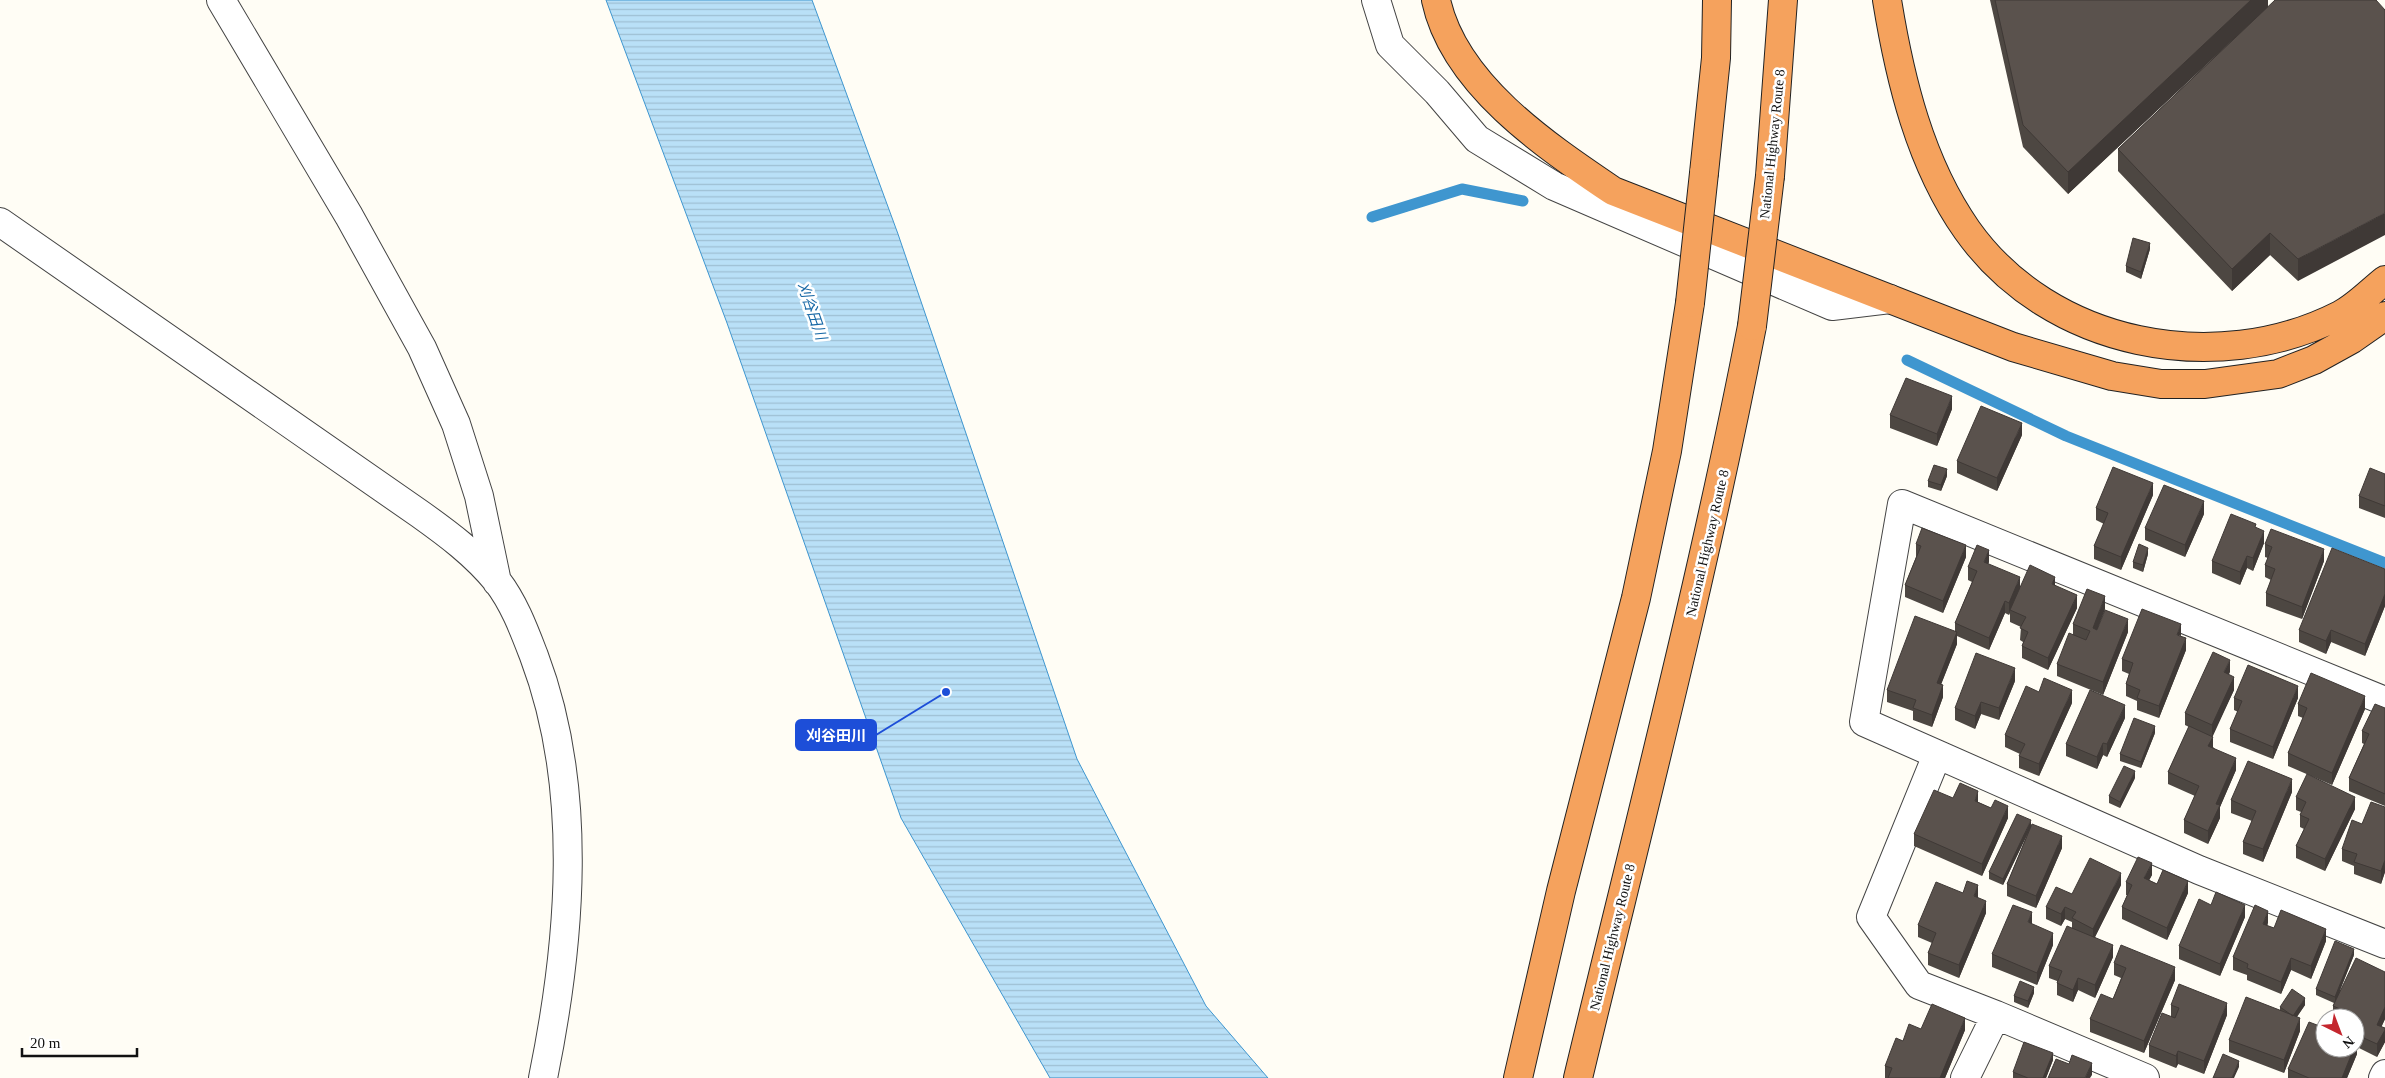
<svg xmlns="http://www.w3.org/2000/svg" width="2385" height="1078" font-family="'Times New Roman','Noto Sans JP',serif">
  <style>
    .water { fill: url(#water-rules); stroke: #3f96cf }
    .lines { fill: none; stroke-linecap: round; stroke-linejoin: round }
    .stream { stroke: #3f96cf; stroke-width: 11 }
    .minor-casing { stroke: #444; stroke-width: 30 }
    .highway-casing { stroke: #222; stroke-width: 30 }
    .minor { stroke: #fff; stroke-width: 28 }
    .highway { stroke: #f5a25d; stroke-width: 28 }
    .highway-bridge-casing { stroke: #222; stroke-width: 30; stroke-linecap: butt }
    .highway-bridge { stroke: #f5a25d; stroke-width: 28 }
    .wall { fill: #4d4742 }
    .shaded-wall { fill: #3f3936 }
    .building { fill: #5a524d; stroke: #3f3936 }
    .labels { text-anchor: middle; stroke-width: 5; stroke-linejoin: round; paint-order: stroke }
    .street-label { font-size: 14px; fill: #111; stroke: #fff }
    .water-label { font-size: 15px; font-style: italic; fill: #1768a6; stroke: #fff }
    .leader { fill: none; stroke: #1d4ed8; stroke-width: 2 }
    .callout-dot { fill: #1d4ed8; stroke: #fff; stroke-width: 2 }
    .callout { fill: #1d4ed8; stroke: #1d4ed8; stroke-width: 2 }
    .callout-label { font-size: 15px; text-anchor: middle; font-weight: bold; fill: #fff }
  </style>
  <defs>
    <pattern id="water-rules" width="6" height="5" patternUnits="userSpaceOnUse" patternTransform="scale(1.25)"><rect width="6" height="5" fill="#b9e0f7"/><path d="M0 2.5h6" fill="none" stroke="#9ebfd3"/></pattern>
  </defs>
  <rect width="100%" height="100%" fill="#fffdf5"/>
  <path class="water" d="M606 0H812L898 234 1077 759 1206 1006 1268 1078H1050L901 818 727 323Z"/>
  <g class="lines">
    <path class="stream" d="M1372 217 1462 189 1523 201
      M1907 360 2066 436 2385 563"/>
    <g class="minor-casing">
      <path id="minor" d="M221 0 349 216 422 348 456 424 479 496 497 582
        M1376 0 1390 45 1437 92 1477 139 1554 186 1832 306 1890 299
        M0 222 420 514C448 534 475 554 497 581 514 603 524 630 534 656 584 788 571 941 543 1078
        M2385 701 1902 504 1864 722 2199 870 2385 944
        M1937 755 1871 917 1919 985 1996 1015 1965 1078
        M1996 1015 2145 1078
        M2383 1078 2385 1074"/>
    </g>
    <g class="highway-casing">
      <path id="highway" d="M1436 0C1454 84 1545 145 1613 191L2013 347 2112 376 2161 384H2205L2278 374 2314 360 2352 339 2385 316
        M1887 0C1900 80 1920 163 1967 230 2050 347 2216 378 2340 315 2356 307 2371 291 2385 280
        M1704 173 1716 58 1717 0
        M1770 176 1783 0
        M1518 1078 1561 891 1636 598 1667 451 1690 303
        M1578 1078C1638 828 1703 579 1752 326"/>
    </g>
    <use href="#minor" class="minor"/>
    <use href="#highway" class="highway"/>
    <g class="highway-bridge-casing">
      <path id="highway-bridge" d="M1690 303 1704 173
        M1752 326 1770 176"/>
    </g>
    <use href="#highway-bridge" class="highway-bridge"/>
  </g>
  <path class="wall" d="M1990 0H2268V7L2376 0 2298 281 2270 255 2232 291 2118 171V149L2250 23 2068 194 2023 147Z
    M2150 249 2141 279 2126 272V266Z
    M1952 409 1937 446 1890 428V415Z
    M2022 435 1997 491 1957 473V461Z
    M2385 474V518L2359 508V496Z
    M1947 476 1941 491 1928 487V481Z
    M2153 495 2121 570 2094 559V546L2104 524 2096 520V508Z
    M2204 514 2185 557 2145 540V528Z
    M2256 527 2264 543 2253 571 2247 568 2240 585 2212 573V561Z
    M1916 544 1966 557 1943 613 1905 597V585L1916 557Z
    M2265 544 2324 561 2302 619 2266 606V593L2271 580 2265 577V565L2268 558 2265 557Z
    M2148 554 2143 572 2133 568V562Z
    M1989 562 1988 564 2020 588 2055 585 2077 608 2048 670 2022 658V646L2023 642 2020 640 2021 627 2010 622V613L2009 615 2005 613 1989 650 1957 636V644L1941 684 1943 697 1932 727 1913 720V711L1887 702V690L1955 631V623L1972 582 1968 580V567Z
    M2385 569V606L2365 656 2331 642 2326 654 2299 642V630Z
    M2105 609 2097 630 2128 632 2103 695 2057 676V664L2073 635V624Z
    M2181 636 2186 650 2159 718 2137 710V701L2126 696V684L2129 674 2122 671V659Z
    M2230 672 2228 675 2234 690 2212 736 2213 747 2236 770 2220 807V818L2208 844 2184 833V820L2195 796 2168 784V772L2189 727 2185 725V713Z
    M2015 681 1999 720 1981 714 1975 729 1955 720V708Z
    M2234 698H2298L2273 759 2230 742V729L2238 712 2234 710Z
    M2072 703 2039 776 2019 768V756L2020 754 2005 747V735Z
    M2298 704 2365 709 2332 785 2288 766V753L2303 718 2298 716Z
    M2385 708V806L2349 791V778L2364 744 2362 743V731Z
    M2125 718 2107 757 2103 755 2097 769 2066 756V744Z
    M2155 733 2141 768 2120 761V754Z
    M2135 778 2120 808 2109 803V796Z
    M2292 792 2263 862 2243 854V842L2252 821 2231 813V800Z
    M2296 797 2355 809 2325 871 2296 858V846L2304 829 2300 827V815L2301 812 2296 810Z
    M1953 798 1978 802 1991 808 2008 818 1982 876 1914 846V834Z
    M2385 807V872L2381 884 2354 874V866L2342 861V849L2362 824Z
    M2031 826 2062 848 2036 908 2007 896V884L2029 830 2003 885 1989 879V872Z
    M2152 875 2149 880 2157 884 2188 893 2167 940 2122 919V907L2127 895H2126V882Z
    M2121 885 2095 937 2113 957 2095 998 2078 990 2073 1002 2057 995V981L2049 978V966L2072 928V922L2065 919 2061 926 2046 919V907L2072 894Z
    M1963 893 1978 898 1986 913 1959 978 1928 965V953L1932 943 1918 937V925Z
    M2211 905 2245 917 2220 976 2179 959V946Z
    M2268 923 2267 926 2274 928 2326 941 2311 979 2291 970 2281 994 2247 980V975L2233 970V957Z
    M2032 924 2053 945 2037 985 1992 967V954Z
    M2354 955 2340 990 2385 972V1019L2381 1027 2385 1028V1042L2377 1057 2357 1047V1054L2347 1078H2288V1069L2355 1048V1018H2333V1006L2334 1003 2316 995V989Z
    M2114 963 2175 980 2144 1053 2090 1032V1019L2113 999 2121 978 2114 975Z
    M2034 993 2028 1008 2014 1002V996Z
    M2171 1005 2227 1015 2204 1074 2178 1064 2176 1068 2149 1057V1045L2171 1017Z
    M2305 1005 2297 1017 2300 1031 2284 1073 2229 1052V1040L2280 1011V1007Z
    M1921 1029 1965 1030 1945 1078H1885V1066L1903 1041Z
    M2053 1060 2046 1078H2013V1072Z"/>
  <path class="shaded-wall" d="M2251 0H2268V7L2068 194V172Z
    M2385 213V235L2298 281V259Z
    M2270 233V255L2232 291V269Z
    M2150 243V249L2141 279V272Z
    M1952 396V409L1937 446V434Z
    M2022 423V435L1997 491V478Z
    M1947 469V476L1941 491V485Z
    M2153 483V495L2121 570V557Z
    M2204 501V514L2185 557V545Z
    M2264 531V543L2253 571V558Z
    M1966 545V557L1943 613V601Z
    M2148 548V554L2143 572V565Z
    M2324 549V561L2302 619V607Z
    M1989 550V562L1984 574V562Z
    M2247 556V568L2240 585V572Z
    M2020 577V590L2010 610 2009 615V603Z
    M2055 577V589L2052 584Z
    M2385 594V606L2365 656V644Z
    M2077 595V608L2048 670V658Z
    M2105 596V609L2093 641V628Z
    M2005 601V613L1989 650V638Z
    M2128 619V632L2103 695V682Z
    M2181 624V636L2177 635Z
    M2331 630V642L2326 654V641Z
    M1957 632V644L1937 695V683Z
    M2186 638V650L2159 718V706Z
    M2230 660V672L2224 685V672Z
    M2015 668V681L1999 720V708Z
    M2234 677V690L2212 738V725Z
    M1943 685V697L1932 727V715Z
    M2298 686V698L2273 759V747Z
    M2072 690V703L2039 776V764Z
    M2365 696V709L2332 785V773Z
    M1981 702V714L1975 729V716Z
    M2125 705V718L2107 757V744Z
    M2155 726V733L2141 768V762Z
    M2213 737V749L2208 746Z
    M2103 743V755L2097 769V757Z
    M2236 758V770L2220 807V818L2208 844V831L2216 804Z
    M2135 771V778L2120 808V802Z
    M2292 779V792L2263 862V849Z
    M1978 791V804L1975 801Z
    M2355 797V809L2325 871V859Z
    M2008 806V818L1982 876V864Z
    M2031 820V827L2003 885V879Z
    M2062 836V848L2036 908V896Z
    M2385 860V872L2381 884V871Z
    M2152 863V875L2144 890V878Z
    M2121 873V885L2093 941V929Z
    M2188 881V893L2167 940V928Z
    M1978 885V897L1974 908V896Z
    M1986 901V913L1959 978V965Z
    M2245 905V917L2220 976V964Z
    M2065 907V919L2061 926V914Z
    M2268 911V923L2263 936V924Z
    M2032 912V925L2028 922Z
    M2326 929V941L2311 979V966Z
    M2053 933V945L2037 985V973Z
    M2113 945V957L2095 998V985Z
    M2354 949V955L2335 1003V997Z
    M2291 958V970L2281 994V982Z
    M2175 967V980L2144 1053V1041Z
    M2078 978V990L2073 1002V990Z
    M2034 987V993L2028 1008V1001Z
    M2305 998V1005L2293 1022V1016Z
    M2227 1003V1015L2204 1074V1061Z
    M2385 1007V1019L2377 1037V1025Z
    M1965 1018V1030L1945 1078H1940Z
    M2300 1018V1031L2284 1073V1060Z
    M2385 1030V1042L2377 1057V1044Z
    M2357 1041V1054L2347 1078H2342L2354 1048H2355Z
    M2178 1051V1064L2176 1068V1056Z
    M2053 1053V1060L2046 1078H2043Z
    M2239 1061V1067L2234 1078H2232Z
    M2092 1063V1075L2090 1078H2085Z"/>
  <path class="building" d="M1995 0H2251L2068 172 2023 125Z
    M2275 0H2376L2385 10V213L2298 259 2270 233 2232 269 2118 149Z
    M2133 238 2150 243 2141 272 2126 266Z
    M1906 378 1952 396 1937 434 1890 415Z
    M1981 406 2022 423 1997 478 1957 461Z
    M1934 465 1947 469 1941 485 1928 481Z
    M2113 467 2153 483 2121 557 2094 546 2108 513 2096 508Z
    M2370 468 2385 474V506L2359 496Z
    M2164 485 2204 501 2185 545 2145 528Z
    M2231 514 2256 524 2255 527 2264 531 2253 558 2247 556 2240 572 2212 561Z
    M1922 528 1966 545 1943 601 1905 585 1921 546 1916 544Z
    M2271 529 2324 549 2302 607 2266 593 2275 569 2265 565 2272 547 2265 544Z
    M2139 544 2148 548 2143 565 2133 562Z
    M1977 545 1989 550 1984 562 2020 577 2009 603 2005 601 1989 638 1955 623 1977 571 1968 567Z
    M2332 548 2385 569V594L2365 644 2331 630 2326 641 2299 630Z
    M2030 565 2055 577 2052 584 2077 595 2048 658 2022 646 2028 632 2020 628 2026 617 2010 610Z
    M2087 589 2105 596 2093 628 2097 630 2105 610 2128 619 2103 682 2057 664 2069 633 2086 640 2090 631 2073 624Z
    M2142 609 2181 624 2177 635 2186 638 2159 706 2137 698 2140 690 2126 684 2133 663 2122 659Z
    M1915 616 1957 632 1937 683 1943 685 1932 715 1913 708 1916 700 1887 690Z
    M2213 652 2230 660 2224 672 2234 677 2212 725 2185 713Z
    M1976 653 2015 668 1999 708 1981 702 1975 716 1955 708Z
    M2248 665 2298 686 2273 747 2230 729 2242 701 2234 698Z
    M2311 673 2365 696 2332 773 2288 753 2307 708 2298 704Z
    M2044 678 2072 690 2039 764 2019 756 2025 744 2005 735 2026 686 2039 692Z
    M2090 690 2125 705 2107 744 2103 743 2097 757 2066 744Z
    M2375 704 2385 708V794L2349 778 2369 734 2362 731Z
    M2134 718 2155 726 2141 762 2120 754Z
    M2189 726 2213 737 2208 746 2236 758 2216 804 2220 805 2208 831 2184 820 2199 786 2168 772Z
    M2248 761 2292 779 2263 849 2243 842 2256 811 2231 800Z
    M2124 766 2135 771 2120 802 2109 796Z
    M2307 774 2355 797 2325 859 2296 846 2309 819 2300 815 2306 802 2296 797Z
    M1960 783 1978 791 1975 801 1991 808 1995 800 2008 806 1982 864 1914 834 1934 790 1953 798Z
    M2371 802 2385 807V860L2381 871 2354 862 2357 854 2342 849 2352 820 2362 824Z
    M2017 814 2031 820 2003 879 1989 872Z
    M2032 824 2062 836 2036 896 2007 884Z
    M2138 857 2152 863 2144 878 2157 884 2163 870 2188 881 2167 928 2122 907 2132 885 2126 882Z
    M2090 858 2121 873 2093 929 2072 918 2076 912 2065 907 2061 914 2046 907 2056 887 2072 894Z
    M1967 881 1978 885 1974 896 1986 901 1959 965 1928 953 1936 933 1918 925 1936 882 1963 893Z
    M2216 892 2245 905 2220 964 2179 946 2199 899 2211 905Z
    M2013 905 2032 912 2028 922 2053 933 2037 973 1992 954Z
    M2255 905 2268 911 2263 924 2274 928 2281 910 2326 929 2311 966 2291 958 2281 982 2247 968 2248 964 2233 957Z
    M2067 926 2113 945 2095 985 2078 978 2073 990 2057 983 2062 971 2049 966Z
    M2335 941 2354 949 2335 997 2316 989Z
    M2121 945 2175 967 2144 1041 2090 1019 2101 994 2113 999 2126 968 2114 963Z
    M2356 958 2385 972V1007L2377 1025 2385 1028V1030L2377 1044 2355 1034V1025L2359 1017 2333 1006Z
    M2020 981 2034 987 2028 1001 2014 996Z
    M2179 984 2227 1003 2204 1061 2178 1051 2176 1056 2149 1045 2162 1013 2175 1018 2179 1008 2171 1005Z
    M2292 989 2305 998 2293 1016 2280 1007Z
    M2246 997 2300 1018 2284 1060 2229 1040Z
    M1932 1004 1965 1018 1940 1078H1888L1892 1068 1885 1066 1896 1038 1903 1041 1909 1024 1921 1029Z
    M2309 1022 2325 1028V1048H2354L2342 1078H2309L2288 1069Z
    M2024 1042 2053 1053 2043 1078H2028L2013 1072Z
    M2223 1054 2239 1061 2232 1078H2213Z
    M2072 1055 2092 1063 2085 1078H2048L2056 1059 2069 1064Z"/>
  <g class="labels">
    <g class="street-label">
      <text transform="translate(1772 144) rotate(-84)" y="5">National Highway Route 8</text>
      <text transform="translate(1707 543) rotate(-77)" y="5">National Highway Route 8</text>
      <text transform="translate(1612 937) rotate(-76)" y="5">National Highway Route 8</text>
    </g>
    <g class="water-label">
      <text transform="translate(812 311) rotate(71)" y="5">刈谷田川</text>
    </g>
  </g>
  <path class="leader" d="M946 692L876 735"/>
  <circle class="callout-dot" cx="946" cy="692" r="5"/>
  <rect class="callout" x="796" y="720" width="80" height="30" rx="5"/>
  <g class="callout-label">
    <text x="836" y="741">刈谷田川</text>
  </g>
  <g transform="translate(2340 1033) rotate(138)"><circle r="24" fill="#ffffff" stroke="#a0a0a0"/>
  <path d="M0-4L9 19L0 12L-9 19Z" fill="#c4262e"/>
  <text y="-8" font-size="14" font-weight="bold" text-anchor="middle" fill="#111111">N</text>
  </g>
  <path d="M22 1048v8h115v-8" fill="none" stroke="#111111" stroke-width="2.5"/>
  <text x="30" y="1048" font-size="15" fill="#111111" stroke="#ffffff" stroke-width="4" paint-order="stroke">20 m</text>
</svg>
